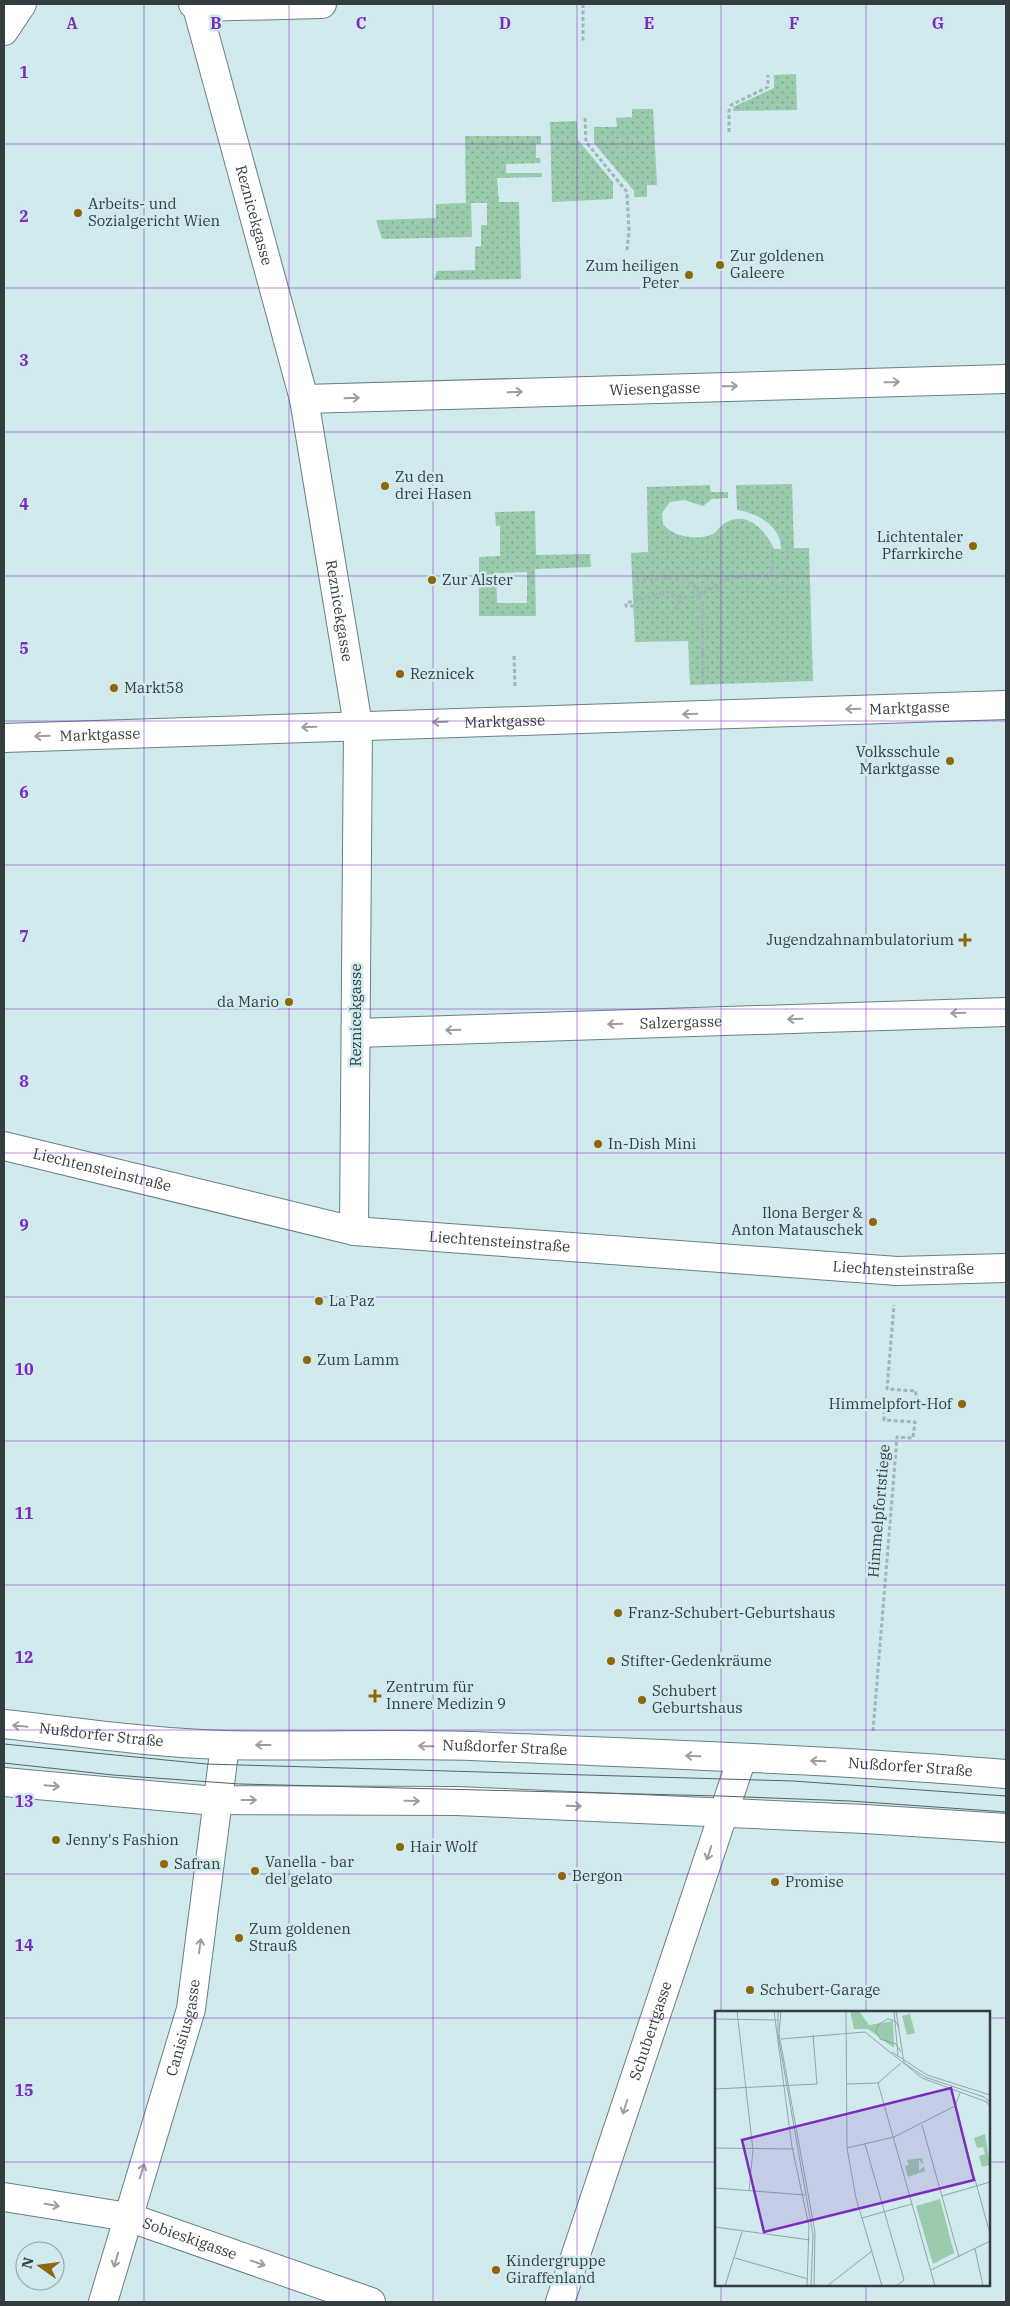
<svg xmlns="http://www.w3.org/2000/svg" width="1010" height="2306" font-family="'IBM Plex Serif',serif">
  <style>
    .grass { fill: url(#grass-dots); fill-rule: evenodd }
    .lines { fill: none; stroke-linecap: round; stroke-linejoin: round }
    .minor-casing { stroke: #688084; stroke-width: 30 }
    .tertiary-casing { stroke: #688084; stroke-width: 30 }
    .secondary-casing { stroke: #688084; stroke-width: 30 }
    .path { stroke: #a1b6ba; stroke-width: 3; stroke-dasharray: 4 2.5; stroke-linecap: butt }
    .minor { stroke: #fff; stroke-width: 28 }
    .tertiary { stroke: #fff; stroke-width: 28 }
    .secondary { stroke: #fff; stroke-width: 28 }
    .tram { stroke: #556265; stroke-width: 1 }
    .oneway { stroke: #9a9ea0 }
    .grid { fill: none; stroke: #7b2cbf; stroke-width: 1; stroke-opacity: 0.55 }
    .poi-dot { fill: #8d6709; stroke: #d0eaee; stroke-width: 2 }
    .labels { text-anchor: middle; stroke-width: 5; stroke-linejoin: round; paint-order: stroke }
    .poi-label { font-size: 15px; fill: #343e40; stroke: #d0eaee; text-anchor: start }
    .street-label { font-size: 15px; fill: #343e40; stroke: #d0eaee }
    .inset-road { fill: none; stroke: #92a5a8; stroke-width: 1 }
    .view { fill: #7b2cbf; fill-opacity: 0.15; stroke: #7b2cbf; stroke-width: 2.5 }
    .inset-edge { fill: none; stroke: #343e40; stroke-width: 2.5 }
    .grid-label { font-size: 16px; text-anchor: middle; font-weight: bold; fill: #7b2cbf; stroke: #d0eaee; stroke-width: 5; stroke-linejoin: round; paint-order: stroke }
  </style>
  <defs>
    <pattern id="grass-dots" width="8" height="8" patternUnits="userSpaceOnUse" patternTransform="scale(1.25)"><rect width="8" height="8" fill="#99cbac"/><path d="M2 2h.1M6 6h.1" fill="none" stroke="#7ea68d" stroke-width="1.8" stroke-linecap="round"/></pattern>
  </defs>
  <rect width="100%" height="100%" fill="#d0eaee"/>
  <path class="grass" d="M796 74 797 110 733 111V107L774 88V75Z
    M632 109H653L657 185H647V197H634V191L594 143V127H617L616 118 632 117Z
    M577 121 578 140 613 182V199L552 202 550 122Z
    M465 136H541V144H536V158H540L541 163 506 164V173H542V177L497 178 499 202H519L521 279 434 280 437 271 475 270V247L481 246V225H487V203H471L472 237 382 239 376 220 436 218V204L466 203Z
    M792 484 794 548H809L813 681 690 685 688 641 635 642 631 553 648 552 647 487 710 485 711 492H728V498L712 499 703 506 684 500 670 502 662 513 663 524C672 537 699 541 713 534 718 531 721 524 727 522 749 510 767 533 774 549H781C781 526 758 513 737 510L736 485Z
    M535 511 536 555 590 554 591 567 535 569 536 616H479V557L500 556V526H496L495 512ZM527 572V603H497L496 573Z"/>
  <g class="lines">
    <g class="minor-casing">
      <g id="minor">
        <path d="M193 4 197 7 322 4"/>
        <path id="s1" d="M197 7 304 399 358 725 354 1231"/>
        <path id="s2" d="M304 399 1006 379"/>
        <path id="s3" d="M4 738 1006 705"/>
        <path id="s4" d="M356 1033 1006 1012"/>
        <path id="s5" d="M4 2197 128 2217 371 2302"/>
        <path id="s6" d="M103 2302 191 2009 225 1745"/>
        <path id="s7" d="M560 2302 742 1758"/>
      </g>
    </g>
    <g class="tertiary-casing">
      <g id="tertiary">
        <path d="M4 31 22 4"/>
        <path id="s8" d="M4 1146 354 1231 897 1271 1006 1268"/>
      </g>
    </g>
    <g class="secondary-casing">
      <g id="secondary">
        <path id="s9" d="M4 1724C77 1732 151 1743 225 1745 307 1747 390 1743 472 1746 650 1754 828 1759 1006 1774"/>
        <path d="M4 1782 204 1800 457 1801 865 1819 1006 1828"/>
      </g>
    </g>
    <path class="path" d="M583 4V43
      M585 118 586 142 627 192 629 232 627 250
      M729 132V111L731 105 768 87V75
      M636 581 669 578 690 583 697 588 702 606 703 681
      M634 606H626V603L668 592C699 608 706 585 733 578 746 575 759 576 772 575V551
      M675 609 681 599
      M514 656 515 687
      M873 1731 897 1437 913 1438 915 1422 884 1420 885 1405 915 1408 916 1391 887 1389 894 1305"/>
    <use href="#minor" class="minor"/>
    <use href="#tertiary" class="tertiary"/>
    <use href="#secondary" class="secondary"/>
    <path class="tram" d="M4 1744 206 1764 793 1781 1006 1796
      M4 1763 113 1775 240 1784 720 1796 850 1801 1006 1812"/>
  </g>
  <defs><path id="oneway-shaft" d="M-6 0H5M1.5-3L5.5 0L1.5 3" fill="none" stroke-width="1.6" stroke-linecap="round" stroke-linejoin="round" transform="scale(1.25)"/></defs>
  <g class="oneway">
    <use href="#oneway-shaft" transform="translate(892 382) rotate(-1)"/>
    <use href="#oneway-shaft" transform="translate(730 386) rotate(-1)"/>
    <use href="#oneway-shaft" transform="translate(515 392) rotate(-2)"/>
    <use href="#oneway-shaft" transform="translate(352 398) rotate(-2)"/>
    <use href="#oneway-shaft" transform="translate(853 709) rotate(178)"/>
    <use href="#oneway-shaft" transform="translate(690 714) rotate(178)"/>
    <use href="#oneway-shaft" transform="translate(440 722) rotate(178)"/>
    <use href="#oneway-shaft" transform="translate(309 727) rotate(178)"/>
    <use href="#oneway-shaft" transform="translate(42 736) rotate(178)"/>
    <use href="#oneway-shaft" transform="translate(958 1013) rotate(178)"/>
    <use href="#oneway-shaft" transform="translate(795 1019) rotate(178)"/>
    <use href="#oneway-shaft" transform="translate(615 1024) rotate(178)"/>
    <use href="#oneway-shaft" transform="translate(453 1030) rotate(178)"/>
    <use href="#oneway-shaft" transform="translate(20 1726) rotate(-174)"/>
    <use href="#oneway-shaft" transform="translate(263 1745) rotate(-180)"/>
    <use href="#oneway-shaft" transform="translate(426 1746) rotate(-179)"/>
    <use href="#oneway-shaft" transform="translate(693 1756) rotate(-178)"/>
    <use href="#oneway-shaft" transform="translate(818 1761) rotate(-178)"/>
    <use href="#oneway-shaft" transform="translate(52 1786) rotate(5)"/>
    <use href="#oneway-shaft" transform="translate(249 1800)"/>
    <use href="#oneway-shaft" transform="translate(412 1801) rotate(1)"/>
    <use href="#oneway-shaft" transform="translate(574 1806) rotate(2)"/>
    <use href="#oneway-shaft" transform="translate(709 1853) rotate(108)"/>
    <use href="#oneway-shaft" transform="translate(200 1946) rotate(-82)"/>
    <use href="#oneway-shaft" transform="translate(625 2107) rotate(108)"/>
    <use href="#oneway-shaft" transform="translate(142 2171) rotate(-73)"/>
    <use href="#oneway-shaft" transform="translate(52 2205) rotate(9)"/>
    <use href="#oneway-shaft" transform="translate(116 2260) rotate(107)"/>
    <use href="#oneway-shaft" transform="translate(258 2263) rotate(19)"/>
  </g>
  <path class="grid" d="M144 4V2302M289 4V2302M433 4V2302M577 4V2302M721 4V2012M866 4V2012M4 144H1006M4 288H1006M4 432H1006M4 576H1006M4 721H1006M4 865H1006M4 1009H1006M4 1153H1006M4 1297H1006M4 1441H1006M4 1585H1006M4 1730H1006M4 1874H1006M4 2018H716M989 2018H1006M4 2162H716M989 2162H1006M721 2285V2302M866 2285V2302"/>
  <g class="poi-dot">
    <circle cx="78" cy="213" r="5"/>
    <circle cx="720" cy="265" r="5"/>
    <circle cx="689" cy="275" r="5"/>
    <circle cx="385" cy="486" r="5"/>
    <circle cx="973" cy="546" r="5"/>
    <circle cx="432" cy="580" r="5"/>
    <circle cx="400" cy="674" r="5"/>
    <circle cx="114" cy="688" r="5"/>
    <circle cx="950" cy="761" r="5"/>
    <path d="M962.5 932.5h5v5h5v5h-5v5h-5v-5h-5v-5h5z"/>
    <circle cx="289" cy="1002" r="5"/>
    <circle cx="598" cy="1144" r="5"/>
    <circle cx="873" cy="1222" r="5"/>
    <circle cx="319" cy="1301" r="5"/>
    <circle cx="307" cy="1360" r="5"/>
    <circle cx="962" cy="1404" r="5"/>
    <circle cx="618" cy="1613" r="5"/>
    <circle cx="611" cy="1661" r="5"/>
    <path d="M372.5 1688.5h5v5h5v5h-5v5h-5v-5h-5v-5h5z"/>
    <circle cx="642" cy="1700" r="5"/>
    <circle cx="56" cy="1840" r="5"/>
    <circle cx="400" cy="1847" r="5"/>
    <circle cx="164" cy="1864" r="5"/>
    <circle cx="255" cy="1871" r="5"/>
    <circle cx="562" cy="1876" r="5"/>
    <circle cx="775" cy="1882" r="5"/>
    <circle cx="239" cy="1938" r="5"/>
    <circle cx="750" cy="1990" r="5"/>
    <circle cx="496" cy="2270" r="5"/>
  </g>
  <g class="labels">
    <g class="poi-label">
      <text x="88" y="209">Arbeits- und<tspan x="88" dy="17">Sozialgericht Wien</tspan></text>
      <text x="730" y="261">Zur goldenen<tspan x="730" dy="17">Galeere</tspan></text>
      <text x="679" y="271" text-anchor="end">Zum heiligen<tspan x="679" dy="17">Peter</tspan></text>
      <text x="395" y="482">Zu den<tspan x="395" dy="17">drei Hasen</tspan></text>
      <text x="963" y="542" text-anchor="end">Lichtentaler<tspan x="963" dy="17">Pfarrkirche</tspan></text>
      <text x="442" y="585">Zur Alster</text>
      <text x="410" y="679">Reznicek</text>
      <text x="124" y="693">Markt58</text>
      <text x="940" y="757" text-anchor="end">Volksschule<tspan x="940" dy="17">Marktgasse</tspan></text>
      <text x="954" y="945" text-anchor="end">Jugendzahnambulatorium</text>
      <text x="279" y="1007" text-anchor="end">da Mario</text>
      <text x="608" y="1149">In-Dish Mini</text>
      <text x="863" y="1218" text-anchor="end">Ilona Berger &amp;<tspan x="863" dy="17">Anton Matauschek</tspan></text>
      <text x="329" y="1306">La Paz</text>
      <text x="317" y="1365">Zum Lamm</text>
      <text x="952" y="1409" text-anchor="end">Himmelpfort-Hof</text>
      <text x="628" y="1618">Franz-Schubert-Geburtshaus</text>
      <text x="621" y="1666">Stifter-Gedenkräume</text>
      <text x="386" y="1692">Zentrum für<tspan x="386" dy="17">Innere Medizin 9</tspan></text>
      <text x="652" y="1696">Schubert<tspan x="652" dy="17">Geburtshaus</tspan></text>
      <text x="66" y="1845">Jenny's Fashion</text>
      <text x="410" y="1852">Hair Wolf</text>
      <text x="265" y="1867">Vanella - bar<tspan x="265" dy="17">del gelato</tspan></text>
      <text x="174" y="1869">Safran</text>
      <text x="572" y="1881">Bergon</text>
      <text x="785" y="1887">Promise</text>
      <text x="249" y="1934">Zum goldenen<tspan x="249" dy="17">Strauß</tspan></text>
      <text x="760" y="1995">Schubert-Garage</text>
      <text x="506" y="2266">Kindergruppe<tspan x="506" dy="17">Giraffenland</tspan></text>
    </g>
    <g class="street-label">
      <text dy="5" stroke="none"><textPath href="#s1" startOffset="216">Reznicekgasse</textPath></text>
      <text dy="5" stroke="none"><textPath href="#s2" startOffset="351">Wiesengasse</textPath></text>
      <text dy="5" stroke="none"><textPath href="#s1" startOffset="621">Reznicekgasse</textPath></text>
      <text dy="5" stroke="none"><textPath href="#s3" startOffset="906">Marktgasse</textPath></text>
      <text dy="5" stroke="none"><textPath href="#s3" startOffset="501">Marktgasse</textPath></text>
      <text dy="5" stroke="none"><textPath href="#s3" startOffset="96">Marktgasse</textPath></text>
      <text transform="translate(356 1015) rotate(-90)" y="5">Reznicekgasse</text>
      <text dy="5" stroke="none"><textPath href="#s4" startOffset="325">Salzergasse</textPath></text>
      <text dy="5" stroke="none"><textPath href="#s8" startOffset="101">Liechtensteinstraße</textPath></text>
      <text dy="5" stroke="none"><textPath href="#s8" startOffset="506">Liechtensteinstraße</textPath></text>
      <text dy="5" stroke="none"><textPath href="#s8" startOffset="911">Liechtensteinstraße</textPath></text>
      <text transform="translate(879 1511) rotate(-85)" y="5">Himmelpfortstiege</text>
      <text dy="5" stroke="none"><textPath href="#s9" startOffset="98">Nußdorfer Straße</textPath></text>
      <text dy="5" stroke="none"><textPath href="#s9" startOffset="502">Nußdorfer Straße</textPath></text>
      <text dy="5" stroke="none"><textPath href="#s9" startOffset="908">Nußdorfer Straße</textPath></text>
      <text dy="5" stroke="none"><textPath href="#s6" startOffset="286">Canisiusgasse</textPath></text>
      <text dy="5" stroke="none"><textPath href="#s7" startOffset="286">Schubertgasse</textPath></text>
      <text dy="5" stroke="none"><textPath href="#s5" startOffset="191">Sobieskigasse</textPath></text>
    </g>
  </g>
  <g transform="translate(715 2011)">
    <rect width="275" height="275" fill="#d0eaee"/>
    <path d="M135 0H144L154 14 178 10 179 37 153 18H139ZM195 3 200 22 192 24 187 5ZM270 123 275 154 267 156 264 145 270 143 268 136 262 137 259 127ZM207 147 208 154 204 149V160L209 155 210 160 193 166 190 155 194 154 192 149ZM225 188 239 242 218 253 201 195Z" fill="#99cbac"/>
    <path class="inset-road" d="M22 0 38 139 34 180M59 0 77 136 94 215 92 275M63 0V24L98 224 96 275M66 0 64 23 100 221 99 275M131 0 132 137 141 187 167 275M179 0 183 44M181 0 189 52 210 66 269 86 275 91M0 8 62 9M184 16 180 10 173 8 164 13 161 20 165 28 181 33 186 41M66 28 150 21 207 67 272 91 275 96M177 41 212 64 275 84M163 72 220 275M132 73 163 72 186 52M0 78 102 73 98 24M245 82 240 95 275 223M207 114 244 246M150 133 189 269 181 275M0 137 79 138M132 137 179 126 240 95M0 177 90 184M227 185 275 171M147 207 197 193M0 216 95 229M260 238 268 275M20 247 93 268M216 259 275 230M10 275 27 221M112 275 157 240"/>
    <path class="view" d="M236 77 259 169 49 221 27 129Z"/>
    <rect width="275" height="275" class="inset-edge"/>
  </g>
  <g class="grid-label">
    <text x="72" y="29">A</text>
    <text x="216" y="29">B</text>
    <text x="361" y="29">C</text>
    <text x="505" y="29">D</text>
    <text x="649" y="29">E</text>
    <text x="794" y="29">F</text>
    <text x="938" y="29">G</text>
    <text x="24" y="78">1</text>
    <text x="24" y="222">2</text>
    <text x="24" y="366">3</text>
    <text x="24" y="510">4</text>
    <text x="24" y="654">5</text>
    <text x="24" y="798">6</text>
    <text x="24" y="942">7</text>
    <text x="24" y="1087">8</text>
    <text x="24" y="1231">9</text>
    <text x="24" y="1375">10</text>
    <text x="24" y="1519">11</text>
    <text x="24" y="1663">12</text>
    <text x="24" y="1807">13</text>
    <text x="24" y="1951">14</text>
    <text x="24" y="2096">15</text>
  </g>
  <rect width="1010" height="2306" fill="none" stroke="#343e40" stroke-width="10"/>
  <g transform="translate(40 2266) rotate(284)"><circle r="24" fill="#d0eaee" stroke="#92a5a8"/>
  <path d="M0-4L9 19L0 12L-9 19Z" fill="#8d6709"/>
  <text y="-8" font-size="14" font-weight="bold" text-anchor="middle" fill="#343e40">N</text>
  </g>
</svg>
